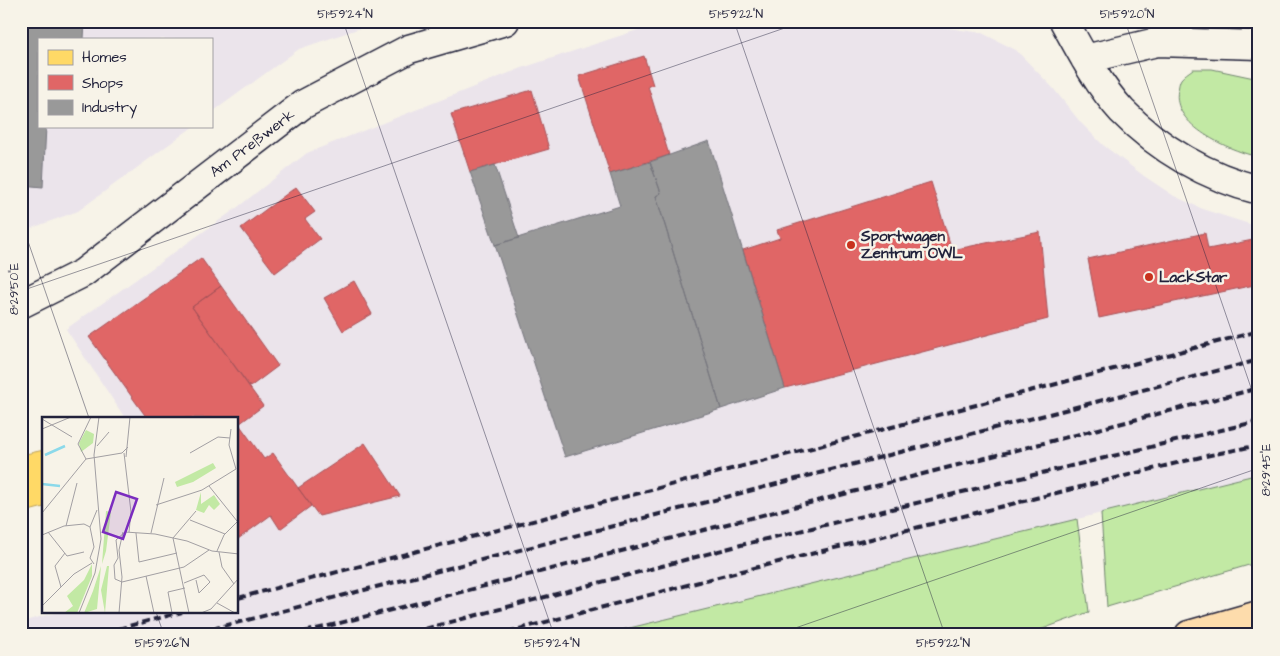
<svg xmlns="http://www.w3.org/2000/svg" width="1280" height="656" font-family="'Architects Daughter',sans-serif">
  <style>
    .built { fill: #ebe4eb }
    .green { fill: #c2e9a4; stroke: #728670 }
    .homes { fill: #ffd966; stroke: #bda259 }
    .shops { fill: #e06666; stroke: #a75259 }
    .industry { fill: #999; stroke: #75757d }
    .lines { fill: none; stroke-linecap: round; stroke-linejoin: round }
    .street-casing { stroke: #22223b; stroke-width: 31 }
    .highway-casing { stroke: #22223b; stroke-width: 31 }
    .street { stroke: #f7f3e8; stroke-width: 28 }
    .highway { stroke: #fddcac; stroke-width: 28 }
    .rail { stroke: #22223b; stroke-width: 4; stroke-dasharray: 8 4; stroke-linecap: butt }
    .ticks { fill: none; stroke: #22223b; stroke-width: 1; stroke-opacity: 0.45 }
    .poi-dot { fill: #c8321e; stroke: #f7f3e8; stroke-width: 2 }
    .labels { text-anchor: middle; stroke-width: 5; stroke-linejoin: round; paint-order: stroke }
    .street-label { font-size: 15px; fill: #22223b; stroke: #f7f3e8 }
    .poi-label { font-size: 15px; font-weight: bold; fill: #22223b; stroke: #f7f3e8; text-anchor: start }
    .inset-river { fill: none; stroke: #8bd9ea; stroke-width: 2.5 }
    .inset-road { fill: none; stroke: #a29fa3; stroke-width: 1 }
    .view { fill: #7b2cbf; fill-opacity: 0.15; stroke: #7b2cbf; stroke-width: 2.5 }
    .inset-edge { fill: none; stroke: #22223b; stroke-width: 2.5 }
    .neatline { fill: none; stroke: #22223b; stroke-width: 2 }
    .ticks-label { font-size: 12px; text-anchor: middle; fill: #22223b }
  </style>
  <rect width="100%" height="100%" fill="#f7f3e8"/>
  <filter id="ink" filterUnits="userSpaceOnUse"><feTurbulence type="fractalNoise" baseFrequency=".02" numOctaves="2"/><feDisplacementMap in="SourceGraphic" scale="10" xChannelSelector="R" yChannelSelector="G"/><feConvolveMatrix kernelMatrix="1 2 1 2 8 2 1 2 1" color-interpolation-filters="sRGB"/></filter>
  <g filter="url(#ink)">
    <path class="built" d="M21 21H381L299 49 211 113V39H39V126H194L78 211 21 232Z
      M665 21H901L982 33 1016 50 1053 88 1081 123 1103 145 1144 176 1174 196 1205 210 1259 227V474L609 635H21V622L58 612H238V418H125L66 329 234 210 307 153 522 68Z"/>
    <path class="green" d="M1193 69H1212L1259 79V157C1230 151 1170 125 1178 90 1179 86 1179 82 1181 79 1184 75 1189 72 1193 69Z
      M1259 474V562L1107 607 1101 513Z
      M1077 519 1089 612 1026 635 609 633Z"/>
    <path class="homes" d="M44 450V507L21 513V455Z"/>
    <path class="shops" d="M644 56 653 85 648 86 669 155 610 174 579 76Z
      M532 90 549 149 470 172 451 114Z
      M931 182 952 250 1040 232 1048 319 785 388 743 250 780 238 777 230Z
      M296 187 315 212 305 219 320 239 275 273 241 228Z
      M1205 233 1208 249 1253 240 1259 269V284L1099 318 1088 259Z
      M201 258 221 286 192 307 263 406 239 424 264 459 273 453 311 506 280 529 271 515 238 539V418H147L89 337Z
      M354 281 372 314 343 331 324 298Z
      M221 286 278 366 250 387 192 307Z
      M365 443 400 496 319 516 298 488Z"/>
    <path class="industry" d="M21 21H85L84 39H39V126H46L43 187 21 185Z
      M709 141 785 388 721 409 656 196 661 193 650 162Z
      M650 162 661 193 656 196 721 409 565 457 495 245 620 206 610 174Z
      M495 165 519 238 495 245 470 172Z"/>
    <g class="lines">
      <g class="street-casing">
        <path id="street" d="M1064 21C1081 52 1098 85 1122 111 1159 149 1207 177 1259 190
          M1085 59 1157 42 1259 45
          M21 304 83 273 302 105 409 49 505 21"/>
      </g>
      <g class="highway-casing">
        <path id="highway" d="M1189 635 1259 615"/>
      </g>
      <use href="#street" class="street"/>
      <use href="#highway" class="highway"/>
      <path class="rail" d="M238 598 1259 331
        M95 635 182 612
        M189 635 1259 360
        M293 635 1259 388
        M402 635 741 545 1259 421
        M496 635 722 576 1201 457 1259 445"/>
    </g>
  </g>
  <path class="ticks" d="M343 21 554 635M734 21 945 635M1125 21 1259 411M21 221 89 418M21 291 805 21M156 612 164 635M775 635 1259 468"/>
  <g class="poi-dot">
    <circle cx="851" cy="245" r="5"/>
    <circle cx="1149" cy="277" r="5"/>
  </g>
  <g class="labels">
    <g class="street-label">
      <text transform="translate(252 143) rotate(-37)" y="5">Am Preßwerk</text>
    </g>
    <g class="poi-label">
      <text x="861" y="241">Sportwagen<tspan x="861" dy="17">Zentrum OWL</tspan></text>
      <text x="1159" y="282">LackStar</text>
    </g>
  </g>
  <g transform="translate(42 417)">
    <rect width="196" height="196" fill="#f7f3e8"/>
    <path d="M44 13 52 17 51 26 39 35 37 26ZM171 46 174 51 151 65 135 70 133 65ZM159 75V87L172 78 178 87 172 93 167 88 162 96 154 93ZM64 94 69 95 64 134 60 147ZM50 147V159L35 196H22L31 189 25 179 42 163ZM59 149 55 192 42 196 51 174ZM65 149H67L63 196 59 173Z" fill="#c2e9a4"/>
    <path class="inset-river" d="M3 38 23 29M0 67 18 69"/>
    <path class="inset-road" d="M0 2 30 20M0 12 29 0M189 12 187 28 194 52M55 29 67 15M82 36 89 95 87 115M148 36 176 20 188 21M84 40 88 0M44 42 80 36 86 30M167 69 195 104M114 88 160 73 194 52M0 96 44 42 36 27 49 0M148 103 183 117M24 109 35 66M48 110 52 130 48 141 52 147M48 110 55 93M6 115 25 139 42 135M94 116 97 145 135 136M109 116 122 61M0 118 22 109 42 107 48 110M131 121 147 196M131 121 154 94M175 134 182 118 197 103M177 135 180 150 192 167M72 148 76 141 74 123 83 115 113 117 145 124 170 134 197 137M72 148 73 162 80 165 142 150 167 133M104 159 112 196M142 166 162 158 168 165 157 176 154 163M19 170 13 149 23 136M175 186 193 196M0 189 32 157 50 146M37 196 53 156 59 122 52 38 57 0M77 196 80 160 77 133 81 115M130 196 126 175 143 171M159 196 169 192 197 161"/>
    <path class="view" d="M74 75 95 82 81 122 61 115Z"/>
    <rect width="196" height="196" class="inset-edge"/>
  </g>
  <rect width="1280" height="656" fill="none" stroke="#f7f3e8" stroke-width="55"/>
  <rect x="38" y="38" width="175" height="90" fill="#f7f3e8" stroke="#a29fa3"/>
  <rect x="48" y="50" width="25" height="15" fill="#ffd966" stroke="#a29fa3"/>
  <text x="82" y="62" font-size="15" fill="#22223b">Homes</text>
  <rect x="48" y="75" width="25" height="15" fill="#e06666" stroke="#a29fa3"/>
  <text x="82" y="88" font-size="15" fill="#22223b">Shops</text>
  <rect x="48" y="100" width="25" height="15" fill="#999999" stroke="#a29fa3"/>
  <text x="82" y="112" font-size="15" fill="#22223b">Industry</text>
  <rect x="28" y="28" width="1224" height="600" class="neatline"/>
  <g class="ticks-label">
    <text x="345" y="18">51°59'24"N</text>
    <text x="736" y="18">51°59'22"N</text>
    <text x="1127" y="18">51°59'20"N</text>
    <text transform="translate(14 289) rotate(-90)" y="4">8°29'50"E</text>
    <text transform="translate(1266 470) rotate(-90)" y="4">8°29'45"E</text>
    <text x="162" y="647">51°59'26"N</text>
    <text x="552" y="647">51°59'24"N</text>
    <text x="943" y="647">51°59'22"N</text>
  </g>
</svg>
